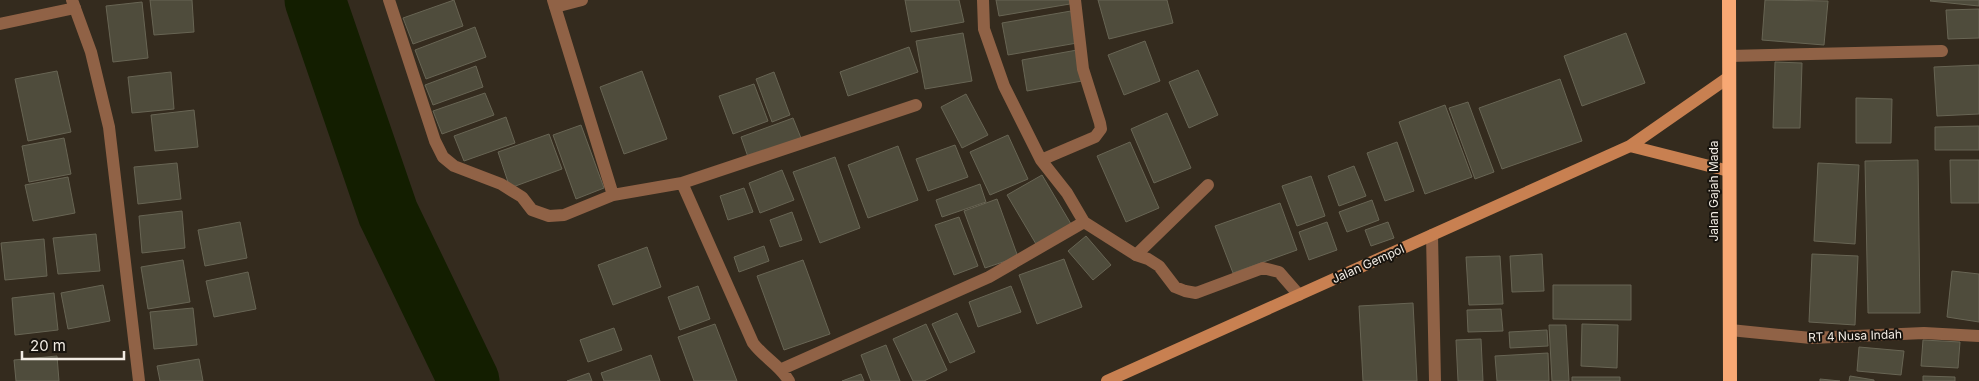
<svg xmlns="http://www.w3.org/2000/svg" width="1979" height="381" font-family="Inter,sans-serif">
  <style>
    .lines { fill: none; stroke-linecap: round; stroke-linejoin: round }
    .river { stroke: #131e00; stroke-width: 61 }
    .building { fill: #4f4c3c; stroke: #686554 }
    .service { stroke: #906246; stroke-width: 12 }
    .minor { stroke: #906246; stroke-width: 12 }
    .tertiary { stroke: #906246; stroke-width: 12 }
    .secondary { stroke: #c88051; stroke-width: 12 }
    .trunk { stroke: #f8a874; stroke-width: 14 }
    .labels { text-anchor: middle; stroke-width: 4; stroke-linejoin: round; paint-order: stroke }
    .street-label { font-size: 12px; fill: #f2ece4; stroke: #18140e }
  </style>
  <rect width="100%" height="100%" fill="#342b1e"/>
  <g class="lines">
    <path class="river" d="M315 0 388 213 469 381"/>
  </g>
  <path class="building" d="M150 0H192L194 32 154 35Z
    M454 0 463 26 413 44 403 18Z
    M905 0H959L964 22 911 32Z
    M996 0H1069L1070 4 999 16Z
    M1098 0H1167L1173 23 1109 39Z
    M1765 0 1828 1 1824 45 1762 40Z
    M1931 0H1979V6L1930 1Z
    M142 2 148 58 113 62 106 6Z
    M1979 9V38L1948 39 1946 10Z
    M1071 11 1077 43 1008 55 1002 23Z
    M475 27 486 57 426 79 415 50Z
    M963 33 972 81 925 89 916 41Z
    M1626 33 1645 83 1582 106 1564 56Z
    M1145 41 1160 81 1124 95 1108 55Z
    M909 47 918 72 848 96 840 72Z
    M1077 50 1082 81 1027 91 1022 60Z
    M1775 62 1802 63 1800 128H1773Z
    M1979 65V114L1937 116 1934 67Z
    M476 66 483 87 433 105 425 85Z
    M1198 70 1218 115 1189 128 1169 82Z
    M57 71 71 132 28 141 15 79Z
    M642 71 667 139 624 154 600 87Z
    M171 72 174 109 132 113 128 77Z
    M774 72 790 115 772 122 756 79Z
    M1560 79 1582 141 1502 169 1479 108Z
    M754 84 768 121 733 134 719 96Z
    M485 93 494 115 442 134 433 111Z
    M966 94 988 135 962 148 941 107Z
    M1856 98 1892 99 1891 143H1856Z
    M1468 102 1494 172 1475 179 1449 108Z
    M1445 105 1472 177 1425 194 1399 122Z
    M194 110 198 147 155 151 151 115Z
    M1167 113 1191 168 1154 183 1131 129Z
    M506 117 515 143 464 161 454 136Z
    M793 118 801 138 748 157 741 137Z
    M581 125 604 188 576 199 553 135Z
    M1979 126V150H1935V127Z
    M549 134 562 169 510 188 498 152Z
    M1008 135 1028 179 990 195 970 152Z
    M64 138 71 174 29 182 22 146Z
    M1130 142 1159 208 1126 222 1097 156Z
    M1397 142 1414 191 1385 201 1367 153Z
    M955 145 968 177 928 191 916 159Z
    M898 146 918 200 868 218 848 165Z
    M835 157 860 228 820 243 793 172Z
    M1918 160 1920 313H1868L1865 161Z
    M1950 160H1979V203H1951Z
    M177 163 181 199 138 204 134 167Z
    M1818 163 1859 165 1855 244 1814 241Z
    M1354 166 1366 196 1339 206 1328 176Z
    M782 170 794 200 760 213 749 183Z
    M1042 175 1071 224 1036 244 1007 195Z
    M1311 176 1325 216 1297 226 1282 186Z
    M68 177 75 213 33 221 25 185Z
    M980 184 986 202 942 217 936 200Z
    M744 188 753 212 728 220 720 196Z
    M997 199 1018 257 985 268 964 211Z
    M1372 200 1379 220 1347 232 1339 212Z
    M1280 203 1297 250 1233 273 1215 226Z
    M182 211 185 248 142 253 139 216Z
    M792 212 802 240 780 247 770 220Z
    M959 217 978 266 954 275 935 225Z
    M240 222 247 258 205 266 198 230Z
    M1327 222 1337 250 1309 260 1299 232Z
    M1388 222 1394 238 1371 246 1365 230Z
    M96 234 100 271 58 274 53 238Z
    M1086 236 1111 265 1093 280 1068 251Z
    M44 239 47 276 5 280 1 243Z
    M764 246 769 261 739 272 734 257Z
    M647 247 661 287 613 305 598 265Z
    M1542 254 1544 291 1512 292 1510 256Z
    M1812 254 1858 256 1855 325 1809 322Z
    M1500 256 1503 304 1469 305 1466 257Z
    M1064 259 1082 307 1037 324 1019 275Z
    M183 260 190 302 148 309 141 267Z
    M803 260 830 334 784 350 757 276Z
    M1952 271 1979 274V322L1947 317Z
    M248 272 256 309 214 317 206 281Z
    M103 285 110 321 68 329 61 293Z
    M1553 285H1631V320L1553 319Z
    M698 286 710 319 680 330 668 297Z
    M1011 286 1021 312 978 327 969 302Z
    M54 293 58 330 15 335 12 298Z
    M1413 303 1417 381H1363L1359 306Z
    M193 308 197 345 154 349 150 312Z
    M1501 309 1503 331 1468 332 1467 310Z
    M957 313 975 352 950 363 932 324Z
    M715 324 737 381H694L678 337Z
    M926 324 947 370 924 381H913L893 339Z
    M1582 324 1618 325 1617 368 1581 366Z
    M1549 325H1566L1569 381H1552Z
    M614 328 622 350 588 362 580 340Z
    M1547 330 1548 346 1510 348 1509 332Z
    M1481 339 1483 381H1458L1456 340Z
    M1923 340 1960 342 1958 368 1921 366Z
    M886 345 900 381H871L861 355Z
    M1859 347 1904 351 1901 375 1857 371Z
    M1548 353 1549 381H1497L1495 356Z
    M651 355 660 381H604L601 373Z
    M57 356 59 381H16L14 360Z
    M199 359 203 381H160L157 366Z
    M589 373 592 381H567Z
    M861 374 864 381H842Z
    M1850 376 1874 380V381H1849Z
    M1923 376 1955 377V381H1923Z
    M1572 377H1620V381H1572Z
    M1820 379 1840 381H1820Z"/>
  <g class="lines">
    <path class="service" d="M1136 255 1208 185"/>
    <path class="minor" d="M389 0 435 141 443 157 454 166 501 184 522 197 532 210 549 216 564 215 613 195 682 183 916 105
      M553 0 613 195
      M983 0 984 29 1004 86 1041 160 1067 193 1084 222 1136 255 1148 259 1159 266 1175 287 1185 291 1196 293 1263 268 1279 272 1299 295
      M555 7 582 0
      M0 24 75 8
      M1729 56 1942 51
      M1041 160 1095 137 1101 129 1100 123 1083 69 1075 0
      M682 183 753 343C765 359 779 364 789 381
      M1432 235 1435 381
      M1730 330 1811 338 1924 333 1979 336
      M782 369 989 277 1084 222"/>
    <path class="tertiary" d="M72 0 91 52 109 127 139 381"/>
    <path class="secondary" d="M1630 146 1729 171
      M1107 381 1630 146 1729 77"/>
    <path class="trunk" d="M1729 0 1730 381"/>
  </g>
  <g class="labels">
    <g class="street-label">
      <text transform="translate(1714 191) rotate(-90)" y="4">Jalan Gajah Mada</text>
      <text transform="translate(1368 264) rotate(-24)" y="4">Jalan Gempol</text>
      <text transform="translate(1855 336) rotate(-2)" y="4">RT 4 Nusa Indah</text>
    </g>
  </g>
  <path d="M22 351v8h102v-8" fill="none" stroke="#f2ece4" stroke-width="2.5"/>
  <text x="30" y="351" font-size="15" fill="#f2ece4" stroke="#18140e" stroke-width="4" paint-order="stroke">20 m</text>
</svg>
